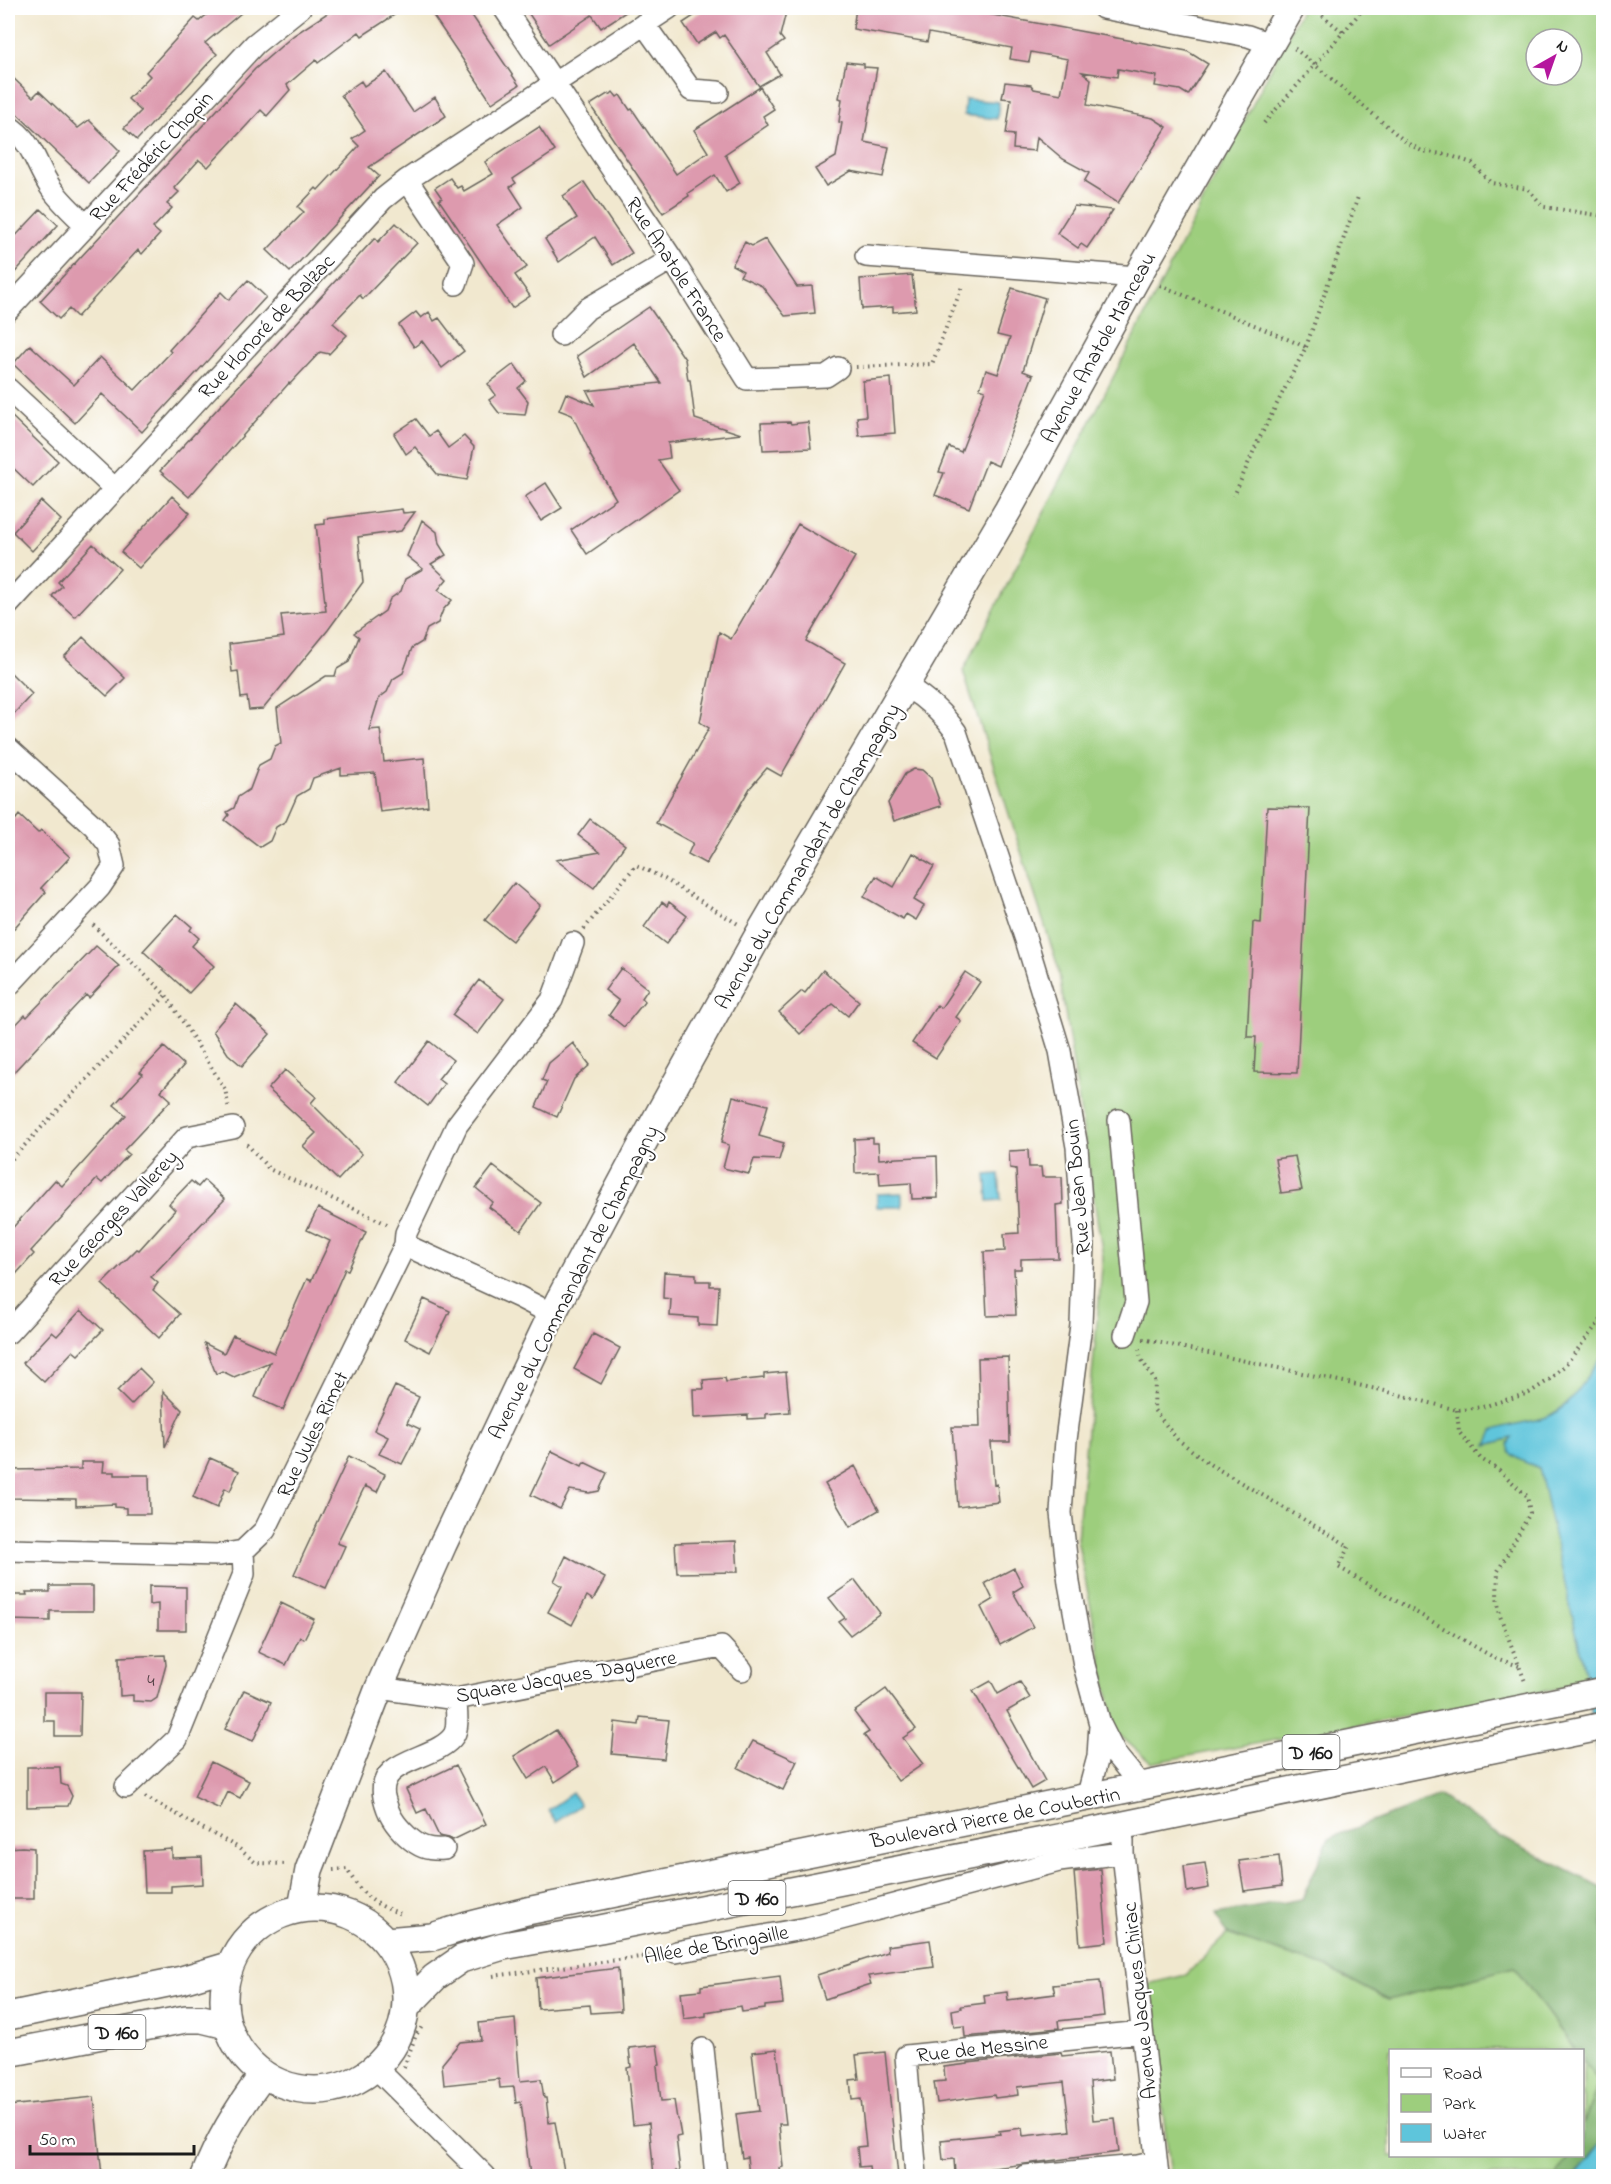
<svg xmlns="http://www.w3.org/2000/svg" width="1611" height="2184" font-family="'Indie Flower',sans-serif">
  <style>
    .green { fill: #9dce7d; stroke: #5c754c; stroke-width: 1.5; fill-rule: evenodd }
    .forest { fill: #7eb16c; stroke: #4d6644; stroke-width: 1.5 }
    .water { fill: #5ec5db; stroke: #3d707c; stroke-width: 1.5 }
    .building { fill: #dd9aae }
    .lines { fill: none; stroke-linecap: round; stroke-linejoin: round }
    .minor-casing { stroke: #67635b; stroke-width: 24 }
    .major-casing { stroke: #67635b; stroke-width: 30 }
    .path { stroke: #67635b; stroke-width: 4; stroke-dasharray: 1.5 4.5; stroke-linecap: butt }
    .minor { stroke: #fff; stroke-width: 21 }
    .major { stroke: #fff; stroke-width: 27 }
    .labels { text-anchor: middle; stroke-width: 4.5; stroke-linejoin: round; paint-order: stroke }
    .number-label { font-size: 18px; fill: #4c3c40 }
    .shield { fill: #fff; stroke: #606060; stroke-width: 1.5 }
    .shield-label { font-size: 20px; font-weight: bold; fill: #1c1c1c }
    .street-label { font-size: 21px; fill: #1c1c1c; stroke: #fff }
  </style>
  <rect width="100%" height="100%" fill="#fff"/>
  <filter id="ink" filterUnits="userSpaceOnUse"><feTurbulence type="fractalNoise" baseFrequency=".0167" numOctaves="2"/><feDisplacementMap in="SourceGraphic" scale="12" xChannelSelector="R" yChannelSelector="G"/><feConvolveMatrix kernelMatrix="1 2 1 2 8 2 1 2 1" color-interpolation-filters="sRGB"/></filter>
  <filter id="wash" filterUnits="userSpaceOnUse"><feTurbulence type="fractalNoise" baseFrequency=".008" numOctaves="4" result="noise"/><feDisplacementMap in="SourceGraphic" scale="24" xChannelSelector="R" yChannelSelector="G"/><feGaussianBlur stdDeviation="1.35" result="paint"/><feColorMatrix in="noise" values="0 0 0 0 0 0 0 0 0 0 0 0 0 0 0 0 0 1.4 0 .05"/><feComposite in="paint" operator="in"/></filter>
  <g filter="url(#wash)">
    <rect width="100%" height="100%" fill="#f1e8cf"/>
    <path class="green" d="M1302 8H1603V1675L1583 1684 1151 1763 1116 1732 1077 1539 1103 1257 1058 967 963 671ZM1536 39H1572V75H1536Z
      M1227 1934 1326 1967 1388 2000 1514 1967 1575 2050H1390V2156H1570L1556 2176H1171L1147 1984 1186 1975Z
      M1583 2060 1599 2082 1583 2125Z"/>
    <path class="forest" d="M1440 1796 1501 1837 1603 1888 1604 2135 1600 2144 1575 2176H1556L1570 2156H1582L1583 2125 1599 2082 1583 2060 1582 2050H1575L1514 1967 1388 2000 1326 1967 1227 1934 1216 1914 1302 1899 1329 1838Z"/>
    <path class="water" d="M965 99 999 102 997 119 964 115Z
      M999 1174 1001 1200 988 1201 986 1175Z
      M902 1193V1207H877V1194Z
      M1603 1355V1790L1585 1672 1539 1468C1527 1462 1510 1460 1508 1444L1512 1438 1487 1445 1493 1431C1509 1424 1527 1423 1543 1418 1573 1408 1585 1378 1603 1355Z
      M572 1793 580 1805 556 1822 548 1810Z
      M1603 2135V2176H1575L1600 2144Z"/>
    <g id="blocks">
      <path class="building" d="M215 8H247L205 43 217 54 137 140 124 128 141 111 128 99 150 76 146 72 195 18 199 21Z
        M335 8H405L362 36 359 32 318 63 316 60 287 85 290 90 267 116 261 110 208 167 199 160 174 188 179 192 167 204 172 208 153 228 160 234 142 254 138 250 77 317 69 309 59 319 40 301 255 69 294 35Z
        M428 8H467L519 85 492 103Z
        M525 8H632L601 28 592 15 549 44Z
        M706 8H787L780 36 784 41 767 53 780 74 759 86 724 35 720 38 716 32 697 44 683 23Z
        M856 8H955L1187 51 1208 64 1188 95 1180 90 1155 86 1157 76 1118 69 1117 77 1082 72 1091 79 1087 105 1153 118 1167 127 1118 203 1084 182 1089 173 1063 159 1037 137 1035 151 1013 149 1014 135 1006 134 1011 99 1002 98 1005 82 1031 85 1034 89 1061 94 1068 59 1031 52 1029 62 1010 59 1012 48 929 33 927 42 853 29Z
        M846 62 864 64V67L877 68 864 142 889 147 883 177 851 171 826 186 815 169 836 157 842 123 839 122 842 99 839 98Z
        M386 72 413 112 435 97 446 116 369 167 379 176 290 272 267 250 304 212 298 207 316 188 318 190 359 146 352 139 365 130 341 95 361 81 364 86Z
        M8 73 33 97 39 91 78 128 89 120 120 151 89 183 8 105Z
        M760 87 774 109 763 116 768 125 725 154 740 183 726 192 715 175 688 193 689 196 663 213 590 105 609 93 610 95 613 92 617 97 620 95 630 110 632 109 676 174 708 152 694 130Z
        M539 127 555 151 513 179 516 183 510 187 523 207 497 225 527 267 515 275 530 296 512 308 439 200 442 198 435 188 450 178 457 188 461 186 464 191 493 174 485 162Z
        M584 182 632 253 613 265 595 237 559 262 545 239 577 218 563 196Z
        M1074 206 1113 210 1087 248 1081 244 1078 248 1057 233Z
        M41 209 58 225 8 280V244Z
        M396 223 417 243 363 299 360 295 333 323 347 335 329 354 320 352 290 384 289 383 189 497 160 471 375 238 378 242Z
        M765 239 797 287 812 286 815 313 785 316 762 286 740 276 743 271 732 265 745 242 752 246Z
        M912 275 916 310 893 312V307L862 309 860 279Z
        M248 280 266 297 142 432 102 394 75 423 13 364 30 345 74 385 100 357 135 390 171 352 169 350 221 292 229 300Z
        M1012 288 1045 298 1023 371 1033 375 998 466 987 461 969 508 935 495 944 473 939 472 949 447 961 452 985 390 980 388 986 370 998 374 1010 338 997 335Z
        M649 307 685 359 688 380H690L695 419 741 434 668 443 670 458 658 460 679 490 587 554 571 530 616 499 590 455 591 454 572 415 559 410 566 393 594 405 587 391 661 383 634 343 587 377 577 356Z
        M416 312 421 318 429 312 434 321 439 318 464 351 442 368 422 341 414 347 399 325Z
        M514 364 526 381 518 388 528 401 525 415 499 413 489 400 496 395 488 384Z
        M891 378 895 433 859 436 857 417 866 416 863 381Z
        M8 413 58 461 33 487 8 463Z
        M416 419 429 436 436 431 448 448 464 436 474 447 467 480 438 475 415 447 406 454 394 434Z
        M790 422 791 424 808 422 811 448 763 450 761 423Z
        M546 483 562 508 541 521 525 497Z
        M172 496 190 513 139 568 121 552Z
        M41 501 61 520 32 551 13 532Z
        M402 509 403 513 415 512 401 531 358 537 363 582 328 630 263 709 249 710 247 697 241 698 238 671 232 672 229 644 284 637 281 615 326 611 316 525 325 524V519Z
        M422 520 437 532 439 544 446 555 431 564 447 579 438 590 452 600 443 610 438 623 427 629 422 642 412 648 403 673 393 679 387 692 379 698 369 730 380 729 384 762 424 758 428 806 380 812 375 773 341 775V768L313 778 309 789 297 796 286 821 276 827 270 841 260 847 225 820 229 815 227 812 234 808 238 797 250 789 259 765 270 759 275 746 281 743 277 708 326 676H335L337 669 349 662 359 637 354 633 385 611 390 599 401 591 405 579 423 569 407 556Z
        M798 524 855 557 806 641 845 663 781 776 767 768 750 788 706 864 688 854 693 843 656 823 709 728 700 722 719 632 731 639Z
        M93 544 120 569 75 617 52 596 62 586 58 582Z
        M83 637 125 678 107 696 64 657Z
        M8 670 32 694 8 720Z
        M914 769 922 770 931 778 941 806 894 821 888 803 905 774Z
        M1267 807 1310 808 1297 1073 1254 1072 1256 1037H1247L1253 922 1261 923Z
        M8 811 16 819 19 815 38 833 41 830 70 857 41 888 46 892 8 935Z
        M590 819 625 845 594 888 556 860 600 852 578 835Z
        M913 853 934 866 914 900 924 906 916 920 906 914 903 919 864 897 876 876 894 887Z
        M514 883 540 905 512 941 485 920Z
        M662 902 667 906 669 902 687 916 666 944 644 927Z
        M177 914 192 927 190 930 199 938 192 946 214 966 189 993 143 951Z
        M96 946 119 966 89 998 86 995 8 1078V1033L25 1015 27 1017Z
        M621 968 648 989 642 998 645 1001 624 1027 609 1015 619 1001 605 990Z
        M823 970 859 1001 848 1016 833 1004 800 1034 779 1012 802 991 805 993Z
        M965 972 980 982 956 1017 961 1021 936 1058 912 1043 937 1005 941 1008Z
        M479 980 504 999 478 1034 452 1015Z
        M236 1004 270 1034 242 1066 228 1054 213 1031Z
        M429 1041 453 1060 438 1079 444 1084 428 1106 398 1082Z
        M573 1043 590 1065 574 1079 557 1117 536 1107 547 1082 542 1080 549 1063Z
        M164 1047 184 1065 161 1091 171 1100 124 1150 129 1154 102 1183 97 1179 31 1251 34 1254 8 1283V1233L55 1180 62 1186 126 1115 114 1105 143 1074 140 1072Z
        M285 1070 316 1097 311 1103 362 1154 338 1180 303 1146 316 1133 268 1089Z
        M733 1096 768 1105 759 1136 784 1143 779 1160 754 1159 749 1174 723 1168 729 1145 721 1143Z
        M873 1138V1143H878L879 1159 937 1156 938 1198 912 1199 911 1183 880 1185 879 1172 855 1173 854 1139Z
        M1028 1150 1029 1167H1041L1042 1177H1062L1063 1204 1056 1205 1058 1258 1021 1259V1269H1014L1016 1315 987 1316 984 1252 1005 1251 1004 1234 1019 1233 1016 1169 1010 1168 1009 1151Z
        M1295 1156 1302 1190 1281 1193 1275 1159Z
        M493 1166 541 1203 521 1231 489 1207 493 1202 476 1188Z
        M204 1180 225 1199 151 1277 158 1283 153 1290 180 1314 159 1338 102 1284 137 1249 139 1250 175 1210 169 1204 191 1181 198 1187Z
        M318 1208 366 1232 348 1270 345 1269 283 1410 255 1397 270 1362 234 1377 222 1371 216 1374 204 1343 224 1353 233 1335 274 1353 307 1279 311 1281 330 1241 307 1230Z
        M664 1272 696 1274V1281H710V1286H719L717 1326 698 1325V1318L670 1316 671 1299 663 1298Z
        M424 1299 450 1311 430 1352 405 1339Z
        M81 1310 103 1330 78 1355 73 1351 44 1382 23 1363 52 1332 57 1336Z
        M593 1334 620 1348 601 1384 574 1369Z
        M1008 1357 1010 1442H991L994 1485 997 1484 999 1502 958 1507 952 1427H980L978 1358Z
        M139 1368 153 1382 131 1405 117 1391Z
        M786 1372 790 1412 766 1414V1418L748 1419V1415L694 1418 693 1389H704L703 1380 725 1378 726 1382 764 1378V1374Z
        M395 1386 419 1397 407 1423 420 1429 402 1464 379 1454 388 1437 374 1430Z
        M163 1391 182 1410 165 1447Z
        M552 1451 582 1466 584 1462 607 1473 599 1491 589 1493 570 1490 560 1509 531 1495Z
        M349 1456 385 1474 377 1492 365 1486 337 1543 345 1546 326 1588 294 1574Z
        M210 1458 239 1471 230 1491 225 1488 217 1508 193 1497Z
        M81 1462H104L103 1472H115V1475H149L150 1514H126V1508L115 1507V1504L76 1506V1499L8 1498V1470L81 1469Z
        M855 1466 879 1510 850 1527 825 1484Z
        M736 1541 738 1572 677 1573 675 1543Z
        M566 1556 605 1578 593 1600 587 1596 572 1625 548 1612 562 1586 554 1581Z
        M1014 1568 1023 1586 1013 1592 1033 1627 1000 1645 981 1607 993 1600 985 1583Z
        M855 1580 880 1613 850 1635 839 1622 845 1618 829 1598Z
        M50 1586H93V1611H50V1621L8 1620V1595H27L26 1592H50Z
        M149 1586 186 1587V1630H158V1604L149 1605Z
        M281 1603 314 1619 304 1639 300 1637 286 1665 258 1652Z
        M165 1655 166 1665 157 1698 151 1702 133 1701V1695L120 1696 119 1657Z
        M991 1681 998 1694 1020 1682 1030 1698 1007 1711 1045 1781 1031 1789 973 1691Z
        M886 1689 916 1729 903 1738 923 1764 898 1781 864 1735 869 1732 854 1712Z
        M244 1690 271 1702 253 1741 225 1729Z
        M44 1692H81L80 1736H55V1721H44Z
        M640 1717 669 1720 664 1759 612 1754 615 1722 639 1725Z
        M556 1730 579 1766 555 1782 546 1767 528 1779 514 1756Z
        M753 1741 797 1761 783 1790 738 1768Z
        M211 1762 249 1781 240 1798 228 1792 220 1809 194 1797Z
        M456 1765 486 1824 453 1840 449 1838 439 1836 426 1809 417 1813 406 1789Z
        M27 1767H60L61 1784 67 1786 72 1796 68 1806 27 1807Z
        M22 1847 34 1848V1899H8V1848Z
        M172 1849V1858L202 1857 203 1884 171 1886V1892H145L143 1851Z
        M1279 1856 1282 1886 1244 1891 1239 1861Z
        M1205 1863 1209 1888 1187 1892 1184 1866Z
        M1101 1869 1107 1942 1080 1945 1074 1872Z
        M930 1940 934 1967 868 1976 871 1984 825 1999 817 1975 888 1952 887 1946Z
        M618 1968 621 2011 591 2013 590 2005 538 2009 536 1978Z
        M780 1976 783 2004 765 2006V2009L742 2012 741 2006 706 2012V2016L684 2019 681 1992 701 1990V1986Z
        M1100 1981 1104 2016 1058 2021 1059 2028 965 2037 964 2026 954 2027 952 2010 962 2008 961 2006 985 2003 984 1995 1007 1992 1008 2000 1055 1994 1053 1985Z
        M515 2019 520 2081 541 2079 544 2098H546L549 2123 555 2122 565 2176H530L521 2102 516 2103 514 2087 500 2088 499 2079 444 2085 442 2064 460 2042 481 2040 479 2023Z
        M657 2045 660 2065 657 2066 661 2101 674 2100 677 2119H678L681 2136 676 2137 680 2171H676L677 2176H654L649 2123 633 2125 627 2068 631 2067 629 2048Z
        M777 2049 786 2124H779L783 2167 780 2168 781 2176H749L747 2157 742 2158 736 2114 759 2111 752 2052Z
        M1110 2051 1113 2079 1090 2082 1093 2120 1115 2118 1119 2152 955 2173 954 2159 943 2160 941 2140 1000 2134 999 2131 1022 2128 1023 2136 1070 2131 1064 2082 1017 2087 1018 2095 995 2098 994 2095 937 2103 934 2082 945 2081 944 2067 968 2064V2063L1061 2053 1062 2056Z
        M885 2052 898 2176H870L869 2166 859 2167 857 2147 866 2146 861 2099 852 2100 850 2080 859 2079 856 2055Z
        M94 2097 102 2176H8V2106Z"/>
    </g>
  </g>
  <g filter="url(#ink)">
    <use href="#blocks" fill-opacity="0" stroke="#67635b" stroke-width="1.5"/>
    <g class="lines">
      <g class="minor-casing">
        <path id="minor" d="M504 8 672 259 747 379 826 376 838 368
          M1103 8 1248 36 1270 44
          M644 24 691 90 718 92
          M8 126C34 142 35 165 51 188 61 202 74 214 87 226
          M407 180 463 263 456 284
          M866 256 1137 277
          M8 310 255 44 300 8
          M561 335 587 309 672 259
          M8 389 115 489
          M8 605 383 199 407 180 669 8
          M906 686C927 699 942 712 956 732L1026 940 1060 1051 1077 1147 1084 1243 1081 1325 1066 1440 1061 1513 1069 1583 1084 1665 1100 1724
          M8 748 94 826 109 845 114 866 100 887 8 986
          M1119 1120 1136 1302 1125 1335
          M405 1245 406 1233 457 1125 552 1000 573 943
          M8 1333 187 1137 233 1128
          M8 1550 220 1555 243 1551 265 1530 405 1245 519 1297 552 1314
          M379 1688 456 1699 721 1647 742 1670
          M126 1787 177 1739 244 1574 243 1551
          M1087 1798 1098 1757 1100 1724 1115 1754 1142 1787
          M1123 1840V1853L1158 2176
          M444 1849C427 1850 419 1847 407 1836 394 1824 388 1814 384 1797 376 1757 437 1761 454 1735 459 1726 456 1710 456 1699
          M676 1952 807 1928 1059 1861 1123 1853
          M703 2049 716 2176
          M376 2068 485 2176
          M916 2176 906 2056 1142 2032
          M1025 2176 1138 2166 1156 2162"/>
      </g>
      <g class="major-casing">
        <path id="major" d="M224 1999a91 91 0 1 1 182 0a91 91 0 1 1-182 0Z
          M302 1908 309 1870 379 1688 443 1544 552 1314 644 1141 758 936 1008 510 1137 277 1291 8
          M386 1941 432 1937 467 1926 527 1911 1604 1692
          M407 2006 435 1977 461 1959 503 1946 600 1929 1124 1825 1604 1726
          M8 2016 182 1980 229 1966
          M8 2053 186 2019H202L227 2025
          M205 2176C219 2139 239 2107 263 2075"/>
      </g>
      <path class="path" d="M1313 8 1343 32
        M1364 8 1315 65 1407 143 1422 151 1448 155 1472 163 1491 183 1528 189 1544 207 1604 216
        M1484 8 1489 12 1491 8
        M1264 123 1315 65 1294 48
        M1160 285 1306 347 1258 441 1234 496
        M1306 347 1358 197
        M856 367 932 364 963 284
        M93 925 166 995 225 1089 229 1109
        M584 929 636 865 663 878 738 924
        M247 1144 269 1169 389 1225
        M8 1163 166 995
        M1143 1339 1381 1390 1457 1410 1482 1407 1529 1393 1549 1380 1566 1364 1604 1316
        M1139 1349 1141 1359 1155 1381 1154 1410 1177 1439 1211 1465 1349 1546 1338 1567 1493 1657 1519 1666
        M1457 1410 1459 1432 1481 1459 1499 1470 1527 1496 1530 1513 1498 1571 1497 1597 1500 1616 1526 1684
        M145 1797 237 1847 256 1863 287 1864
        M333 1870 347 1869C361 1895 374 1905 402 1914
        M493 1976 656 1955
        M404 2067 416 2035 423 2025"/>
      <use href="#minor" class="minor"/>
      <use href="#major" class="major"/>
    </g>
  </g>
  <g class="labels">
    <g class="number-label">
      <text x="151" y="1686">4</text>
    </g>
    <g class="shield">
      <rect x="1282.5" y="1735" width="57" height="34" rx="4.5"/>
      <rect x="728.5" y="1881" width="57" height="34" rx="4.5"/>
      <rect x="88.5" y="2015" width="57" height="34" rx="4.5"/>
    </g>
    <g class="shield-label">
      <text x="1311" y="1759">D 160</text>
      <text x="757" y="1905">D 160</text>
      <text x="117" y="2039">D 160</text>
    </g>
    <g class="street-label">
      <text transform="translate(151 156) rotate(-47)" y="7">Rue Frédéric Chopin</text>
      <text transform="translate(677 269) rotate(57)" y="7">Rue Anatole France</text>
      <text transform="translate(266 326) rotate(-47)" y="7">Rue Honoré de Balzac</text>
      <text transform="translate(1098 347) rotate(-61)" y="7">Avenue Anatole Manceau</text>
      <text transform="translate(807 856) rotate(-60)" y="7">Avenue du Commandant de Champagny</text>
      <text transform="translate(1077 1187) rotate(-95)" y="7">Rue Jean Bouin</text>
      <text transform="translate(113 1218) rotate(-47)" y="7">Rue Georges Vallerey</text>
      <text transform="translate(573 1282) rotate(-63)" y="7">Avenue du Commandant de Champagny</text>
      <text transform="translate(312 1434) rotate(-64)" y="7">Rue Jules Rimet</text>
      <text transform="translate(566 1676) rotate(-10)" y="7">Square Jacques Daguerre</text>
      <text transform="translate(995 1817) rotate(-11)" y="7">Boulevard Pierre de Coubertin</text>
      <text transform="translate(716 1944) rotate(-10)" y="7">Allée de Bringaille</text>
      <text transform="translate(1139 2001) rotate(-96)" y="7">Avenue Jacques Chirac</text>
      <text transform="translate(982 2048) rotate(-6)" y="7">Rue de Messine</text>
    </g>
  </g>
  <rect width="1611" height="2184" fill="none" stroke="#fff" stroke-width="30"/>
  <rect x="1389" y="2049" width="195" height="108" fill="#ffffff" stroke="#a4a4a4" stroke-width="1.5"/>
  <rect x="1401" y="2068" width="30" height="9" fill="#ffffff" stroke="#a4a4a4" stroke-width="1.5"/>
  <text x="1443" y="2079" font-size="18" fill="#1c1c1c">Road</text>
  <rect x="1401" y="2094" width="30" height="18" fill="#9dce7d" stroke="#a4a4a4" stroke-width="1.5"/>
  <text x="1443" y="2109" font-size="18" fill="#1c1c1c">Park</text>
  <rect x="1401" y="2124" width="30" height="18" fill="#5ec5db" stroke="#a4a4a4" stroke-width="1.5"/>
  <text x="1443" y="2139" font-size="18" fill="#1c1c1c">Water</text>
  <g transform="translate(1554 57) rotate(40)"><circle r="28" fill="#ffffff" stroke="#a4a4a4" stroke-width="1.5"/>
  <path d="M0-4.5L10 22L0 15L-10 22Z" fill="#b5179e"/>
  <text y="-9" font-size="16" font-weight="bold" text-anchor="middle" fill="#1c1c1c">N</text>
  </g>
  <path d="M30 2145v9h164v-9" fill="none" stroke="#1c1c1c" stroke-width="3"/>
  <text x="39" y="2145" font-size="18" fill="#1c1c1c" stroke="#ffffff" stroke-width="4.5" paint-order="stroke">50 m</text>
</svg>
